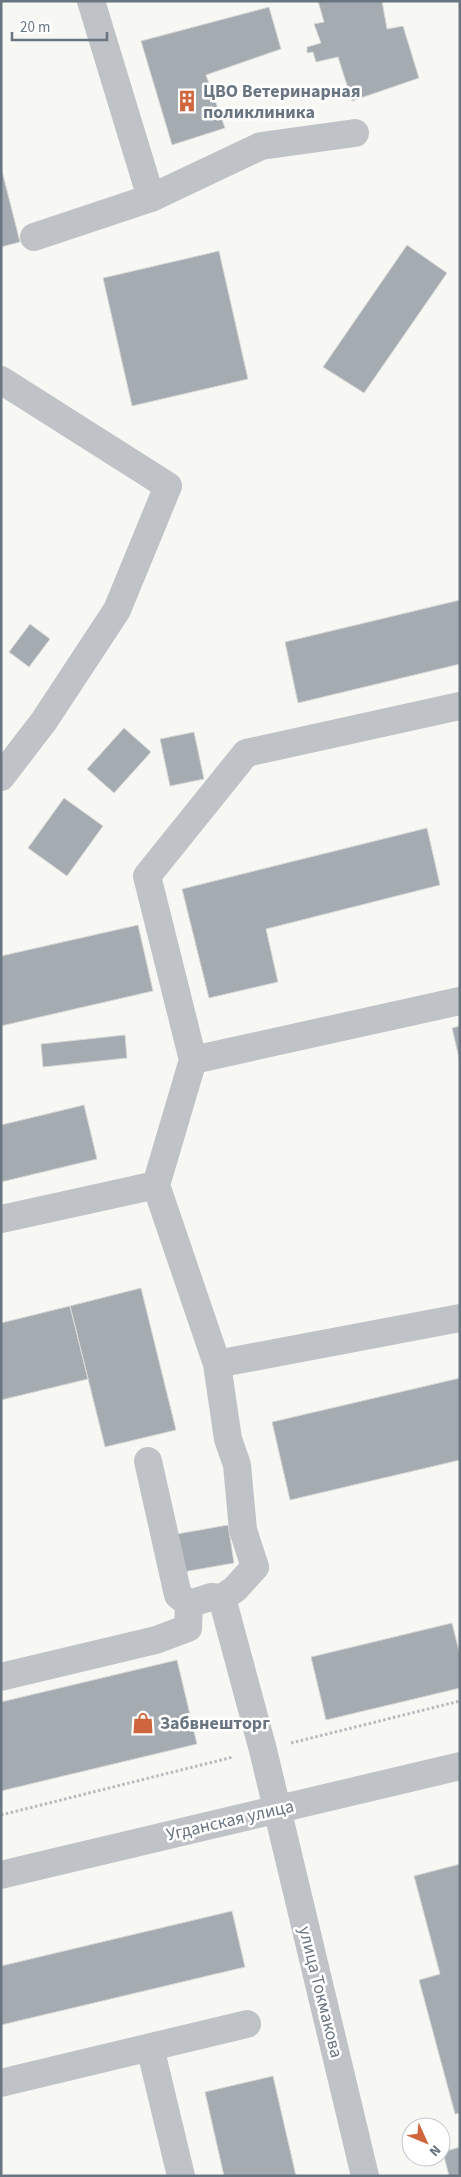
<svg xmlns="http://www.w3.org/2000/svg" width="461" height="2177" font-family="'Source Sans 3',sans-serif">
  <style>
    .building { fill: #a4abb1; stroke: #d8d8d7 }
    .lines { fill: none; stroke-linecap: round; stroke-linejoin: round }
    .path { stroke: #b7babc; stroke-width: 3; stroke-dasharray: 2.5 2.5; stroke-linecap: butt }
    .minor { stroke: #bfc2c6; stroke-width: 28 }
    .labels { text-anchor: middle; stroke-width: 5; stroke-linejoin: round; paint-order: stroke }
    .poi-label { font-size: 18px; font-weight: bold; fill: #697682; stroke: #fff; text-anchor: start }
    .street-label { font-size: 18px; fill: #697682; stroke: #fff }
  </style>
  <rect width="100%" height="100%" fill="#f7f7f4"/>
  <path class="building" d="M318 1H382L387 29 403 26 419 78 352 101 338 57 316 62 313 52 307 53V47L321 43 314 24 324 22Z
    M269 7 281 49 206 75 225 128 172 145 141 41Z
    M1 167 20 242 1 247Z
    M407 245 447 273 364 393 323 367Z
    M219 251 248 379 132 406 103 278Z
    M460 600V664L298 703 285 642Z
    M30 624 50 639 29 667 9 652Z
    M124 728 151 752 114 793 87 769Z
    M194 732 204 779 170 786 160 739Z
    M64 798 103 826 67 876 28 848Z
    M427 828 440 885 266 929 278 982 209 998 182 889Z
    M138 925 153 991 1 1026V956Z
    M460 1026V1062L452 1028Z
    M125 1035 127 1058 43 1067 41 1044Z
    M84 1105 97 1159 1 1182V1125Z
    M141 1288 176 1430 105 1447 70 1306Z
    M70 1306 88 1379 1 1400V1323Z
    M460 1378V1460L290 1500 272 1422Z
    M228 1525 234 1563 183 1572 177 1534Z
    M452 1623 460 1655V1688L326 1720 311 1657Z
    M177 1660 197 1744 1 1791V1702Z
    M460 1864V2113L455 2114 419 1980 440 1974 414 1876Z
    M232 1911 245 1967 1 2025V1966Z
    M273 2076 296 2176H224L205 2092Z
    M460 2147V2176H449L443 2152Z"/>
  <g class="lines">
    <path class="path" d="M291 1743 460 1701
      M1 1815 233 1757"/>
    <path class="minor" d="M91 1 151 198 261 146 355 133
      M34 237 151 198
      M1 380 168 486 117 610 44 721 1 777
      M460 706 246 753 147 876 193 1060 156 1185 217 1364 460 1318
      M193 1060 460 1001
      M1 1219 156 1185
      M217 1364 228 1439 237 1465 243 1530 255 1567 235 1589 222 1598
      M148 1461 178 1595 189 1604 211 1597 222 1598 263 1750 365 2176
      M1 1677 156 1640 188 1628 189 1604
      M1 1875 460 1766
      M150 2047 181 2176
      M1 2083 247 2024"/>
  </g>
  <defs>
    <g id="building-bare" transform="scale(1.725)"><path d="M-4-6H4V6H1V3H-1V6H-4ZM-2.5-4.3h1.7v1.8h-1.7ZM.8-4.3h1.7v1.8H.8ZM-2.5-1h1.7V.8h-1.7ZM.8-1h1.7V.8H.8Z" fill="#cf653d" stroke="#fff" stroke-width="2.5" paint-order="stroke"/></g>
    <g id="shop-bare" transform="scale(1.725)"><path d="M-5-2.5h2.3a2.7 3.5 0 0 1 5.4 0H5L5.5 6h-11ZM-1.5-2.5h3a1.5 2.3 0 0 0-3 0Z" fill="#cf653d" stroke="#fff" stroke-width="2.5" paint-order="stroke"/></g>
  </defs>
  <g fill-rule="evenodd">
    <use href="#building-bare" x="187" y="101"/>
    <use href="#shop-bare" x="143" y="1723"/>
  </g>
  <g class="labels">
    <g class="poi-label">
      <text x="203" y="97">ЦВО Ветеринарная<tspan x="203" dy="21">поликлиника</tspan></text>
      <text x="160" y="1729">Забвнешторг</text>
    </g>
    <g class="street-label">
      <text transform="translate(230 1820) rotate(-13)" y="6">Угданская улица</text>
      <text transform="translate(321 1992) rotate(76)" y="6">улица Токмакова</text>
    </g>
  </g>
  <rect width="461" height="2177" fill="none" stroke="#697682" stroke-width="5"/>
  <g transform="translate(426 2142) rotate(134)"><circle r="24" fill="#ffffff" stroke="#c3c8cd"/>
  <path d="M0-4L9 19L0 12L-9 19Z" fill="#cf653d"/>
  <text y="-8" font-size="14" font-weight="bold" text-anchor="middle" fill="#697682">N</text>
  </g>
  <path d="M12 32v8h95v-8" fill="none" stroke="#697682" stroke-width="2.5"/>
  <text x="20" y="32" font-size="15" fill="#697682" stroke="#ffffff" stroke-width="4" paint-order="stroke">20 m</text>
</svg>
